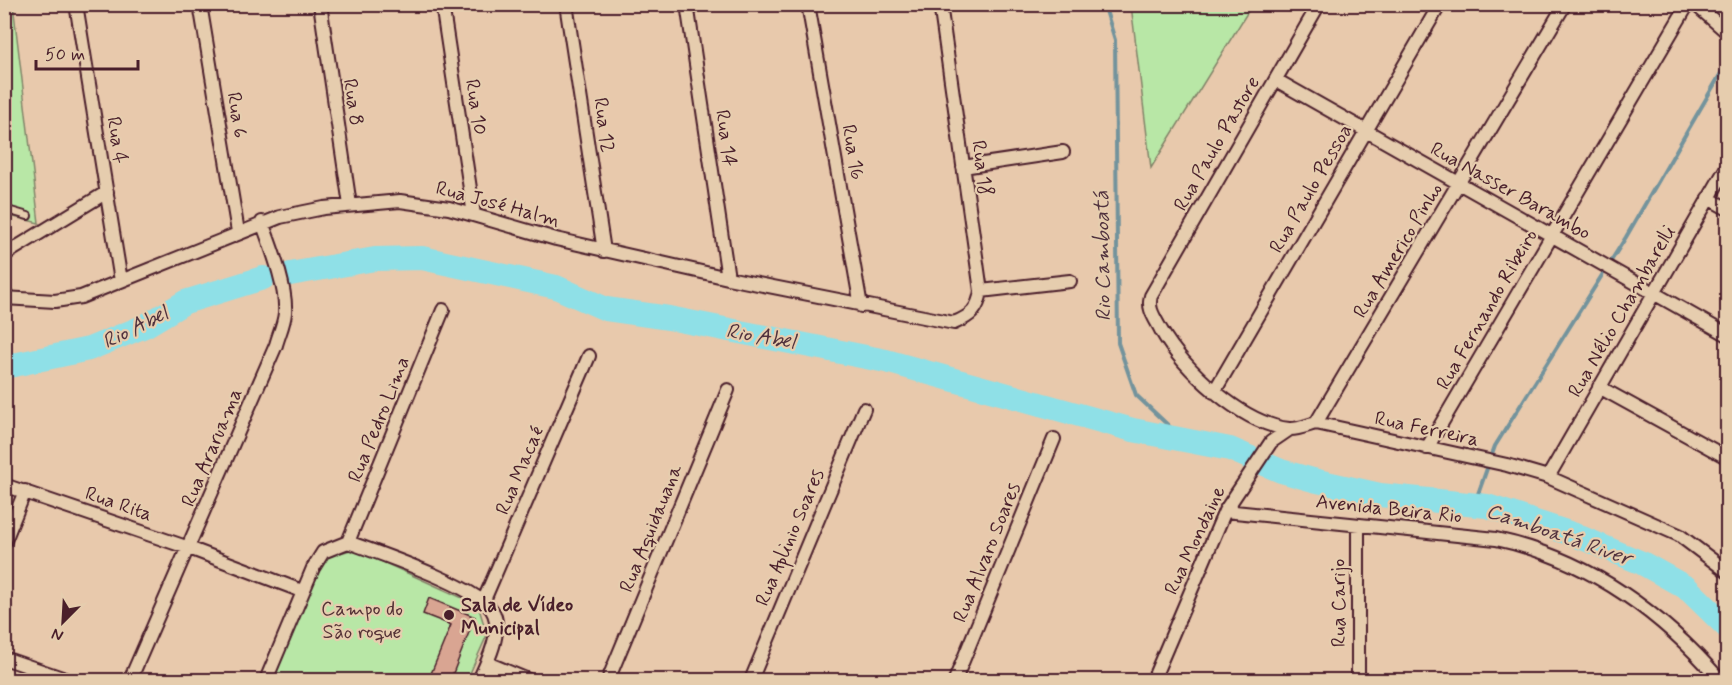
<svg xmlns="http://www.w3.org/2000/svg" width="1732" height="685" font-family="Mynerve,sans-serif">
  <style>
    .green { fill: #b8e7a6; stroke: #818368; stroke-width: 1.5 }
    .lines { fill: none; stroke-linecap: round; stroke-linejoin: round }
    .stream { stroke: #73939c; stroke-width: 4 }
    .river { stroke: #8fe0e7; stroke-width: 24 }
    .building { fill: #d9a592; stroke: #4a1f2b; stroke-width: 1.5 }
    .lane-casing { stroke: #4a1f2b; stroke-width: 10 }
    .street-casing { stroke: #4a1f2b; stroke-width: 16 }
    .lane { stroke: #e6cdae; stroke-width: 6 }
    .street { stroke: #e6cdae; stroke-width: 12 }
    .poi-dot { fill: #4a1f2b; stroke: #e6cdae; stroke-width: 2 }
    .labels { text-anchor: middle; stroke-width: 4.5; stroke-linejoin: round; paint-order: stroke }
    .street-label { font-size: 20px; fill: #4a1f2b; stroke: #e6cdae }
    .poi-label { font-size: 20px; font-weight: bold; fill: #4a1f2b; stroke: #e6cdae; text-anchor: start }
    .park-label { font-size: 20px; fill: #553337; stroke: #e6cdae }
    .water-label { font-size: 21px; font-style: italic; fill: #51323e; stroke: #e6cdae }
  </style>
  <rect width="100%" height="100%" fill="#e8c9ac"/>
  <filter id="ink" filterUnits="userSpaceOnUse"><feTurbulence type="fractalNoise" baseFrequency=".0167" numOctaves="2"/><feDisplacementMap in="SourceGraphic" scale="12" xChannelSelector="R" yChannelSelector="G"/><feConvolveMatrix kernelMatrix="1 2 1 2 8 2 1 2 1" color-interpolation-filters="sRGB"/></filter>
  <g filter="url(#ink)">
    <path class="green" d="M13 4 39 223 5 215 4 5Z
      M1131 5H1252L1151 168Z
      M354 549 478 605 487 635 467 680H268L326 557Z"/>
    <g class="lines">
      <path class="stream" d="M1104 4 1115 40 1118 343 1136 395 1171 428 1230 449
        M1515 515 1478 494 1495 446 1626 237 1728 61"/>
      <path class="river" d="M290 274 375 259 422 258 556 287 606 309 669 318 886 361 1133 430 1230 449 1281 471 1313 480 1380 495 1487 506 1575 535 1642 563 1687 588 1728 628
        M4 367 89 349 145 326 185 302 263 278"/>
    </g>
    <path class="building" d="M429 598 475 617 450 681H428L451 625 423 614Z"/>
    <g class="lines">
      <g class="lane-casing">
        <path id="lane" d="M4 209 28 216"/>
      </g>
      <g class="street-casing">
        <path id="street" d="M76 4 121 281
          M200 4 238 232
          M320 4 350 205
          M442 4 474 215
          M566 4 604 251
          M687 4 728 278
          M808 4 861 306
          M1319 4 1151 296C1147 309 1155 318 1161 330 1183 369 1242 424 1289 429 1297 430 1308 425 1316 423L1507 465 1548 477 1679 535 1728 572
          M1695 4 1728 33
          M1276 80 1728 335
          M963 167 1063 152
          M1708 198 1728 209
          M4 255 107 192
          M981 291 1070 281
          M4 298 55 301 81 297 280 217 324 208 400 201 449 208 556 239 728 278 954 323C971 316 978 310 981 291L940 4
          M1599 387 1728 458
          M1214 392 1440 4
          M1316 423 1565 4
          M1427 448 1688 4
          M1548 477 1728 165
          M4 485 189 548 302 591
          M1225 511 1496 539C1586 558 1660 611 1720 680
          M1358 525V680
          M348 542 443 310
          M4 543 25 491
          M484 600 589 356
          M4 658 68 680
          M487 663 528 680
          M130 680 276 345C279 334 284 324 285 313 287 287 271 247 262 222
          M266 680 313 568 323 552 348 542C376 552 485 589 494 614 502 633 487 663 479 680
          M608 680 728 390
          M751 680 864 409
          M955 680 1054 439
          M1153 680 1225 511 1271 442 1290 429"/>
      </g>
      <use href="#lane" class="lane"/>
      <use href="#street" class="street"/>
    </g>
  </g>
  <circle class="poi-dot" cx="449" cy="615" r="6"/>
  <g class="labels">
    <g class="street-label">
      <text transform="translate(354 102) rotate(81)" y="7">Rua 8</text>
      <text transform="translate(477 107) rotate(81)" y="7">Rua 10</text>
      <text transform="translate(238 115) rotate(81)" y="7">Rua 6</text>
      <text transform="translate(605 125) rotate(82)" y="7">Rua 12</text>
      <text transform="translate(727 138) rotate(82)" y="7">Rua 14</text>
      <text transform="translate(118 140) rotate(81)" y="7">Rua 4</text>
      <text transform="translate(1216 143) rotate(-60)" y="7">Rua Paulo Pastore</text>
      <text transform="translate(854 152) rotate(80)" y="7">Rua 16</text>
      <text transform="translate(983 168) rotate(82)" y="7">Rua 18</text>
      <text transform="translate(1310 188) rotate(-60)" y="7">Rua Paulo Pessoa</text>
      <text transform="translate(1511 190) rotate(29)" y="7">Rua Nasser Barambo</text>
      <text transform="translate(498 203) rotate(15)" y="7">Rua José Halm</text>
      <text transform="translate(1397 250) rotate(-59)" y="7">Rua Americo Pinho</text>
      <text transform="translate(1486 309) rotate(-60)" y="7">Rua Fernando Ribeiro</text>
      <text transform="translate(1621 311) rotate(-60)" y="7">Rua Nélio Chambarelli</text>
      <text transform="translate(378 419) rotate(-68)" y="7">Rua Pedro Lima</text>
      <text transform="translate(1427 428) rotate(12)" y="7">Rua Ferreira</text>
      <text transform="translate(211 447) rotate(-67)" y="7">Rua Araruama</text>
      <text transform="translate(519 470) rotate(-67)" y="7">Rua Macaé</text>
      <text transform="translate(119 503) rotate(19)" y="7">Rua Rita</text>
      <text transform="translate(1389 508) rotate(6)" y="7">Avenida Beira Rio</text>
      <text transform="translate(650 528) rotate(-68)" y="7">Rua Aquidauana</text>
      <text transform="translate(789 537) rotate(-67)" y="7">Rua Aplinio Soares</text>
      <text transform="translate(1194 540) rotate(-65)" y="7">Rua Mondaine</text>
      <text transform="translate(986 552) rotate(-68)" y="7">Rua Alvaro Soares</text>
      <text transform="translate(1338 603) rotate(-90)" y="7">Rua Carijo</text>
    </g>
    <g class="poi-label">
      <text x="461" y="611">Sala de Vídeo<tspan x="461" dy="23">Municipal</tspan></text>
    </g>
    <g class="park-label">
      <text x="362" y="615">Campo do<tspan x="362" dy="23">São roque</tspan></text>
    </g>
    <g class="water-label">
      <text transform="translate(1102 256) rotate(-91)" y="7">Rio Camboatá</text>
      <text transform="translate(135 327) rotate(-26)" y="7">Rio Abel</text>
      <text transform="translate(761 336) rotate(10)" y="7">Rio Abel</text>
      <text transform="translate(1559 534) rotate(19)" y="7">Camboatá River</text>
    </g>
  </g>
  <rect width="1732" height="685" fill="none" stroke="#e6cdae" stroke-width="24"/>
  <rect x="12" y="12" width="1708" height="661" fill="none" stroke="#4a1f2b" stroke-width="2" filter="url(#ink)"/>
  <g transform="translate(63 622) rotate(204)" stroke="#e6cdae" stroke-width="4.5" paint-order="stroke">
  <path d="M0-4.5L10 22L0 15L-10 22Z" fill="#4a1f2b"/>
  <text y="-9" font-size="16" font-weight="bold" text-anchor="middle" fill="#4a1f2b">N</text>
  </g>
  <path d="M36 60v9h102v-9" fill="none" stroke="#4a1f2b" stroke-width="3"/>
  <text x="45" y="60" font-size="18" fill="#4a1f2b" stroke="#e6cdae" stroke-width="4.5" paint-order="stroke">50 m</text>
</svg>
